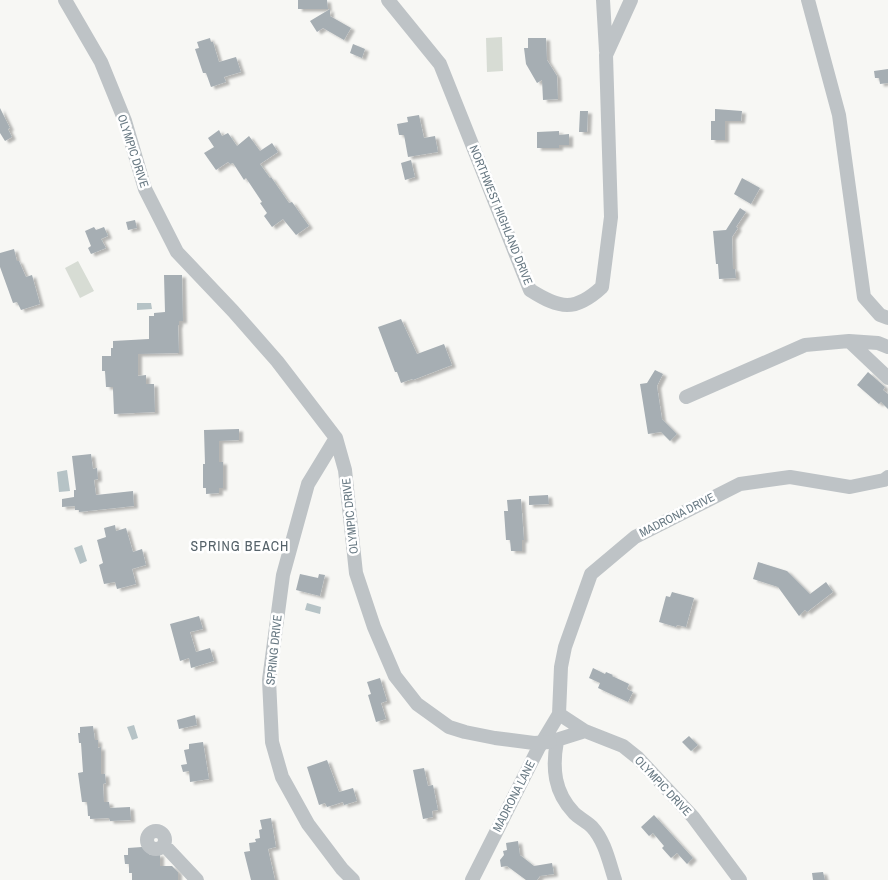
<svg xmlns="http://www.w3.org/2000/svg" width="888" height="880" font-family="'Archivo Narrow',sans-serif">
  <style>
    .green { fill: #d7dcd4 }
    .water { fill: #b6c3c6 }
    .building { fill: #a6aeb3; filter: url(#shadow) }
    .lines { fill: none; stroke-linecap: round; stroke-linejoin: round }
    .minor { stroke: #bec3c6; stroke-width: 14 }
    .minor-bridge { stroke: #bec3c6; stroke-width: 14 }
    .labels { text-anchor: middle; stroke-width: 5; stroke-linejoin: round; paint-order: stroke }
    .street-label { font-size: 12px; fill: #687983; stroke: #fff }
    .neighbourhood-label { font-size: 14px; letter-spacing: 1px; fill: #556269; stroke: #fff }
  </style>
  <defs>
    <filter id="shadow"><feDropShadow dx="4" dy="2.5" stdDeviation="1" flood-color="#0004"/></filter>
  </defs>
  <rect width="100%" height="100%" fill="#f7f7f4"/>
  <path class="green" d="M502 37 503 71 487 72 486 38Z
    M78 261 94 291 80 298 65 268Z"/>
  <path class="water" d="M137 303H151L152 309 137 310Z
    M67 470 70 491 59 492 57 472Z
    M82 545 87 561 80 564 74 548Z
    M307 603 321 607 320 614 305 610Z
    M134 725 138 738 132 740 127 727Z"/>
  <path class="building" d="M298 0H327L328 9H298Z
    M330 9V16L351 28 344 40 323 28 317 32 310 21Z
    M210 38 211 42H213L219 62 236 57 241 72 224 77 226 82 211 87 206 73H203L195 49 199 48 197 42Z
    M528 38H546L547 60 557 76 558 99 543 100 542 80 537 83 526 64 524 48H528Z
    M353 44 365 49 362 58 350 53Z
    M888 69V83L880 84 879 78H875L874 71Z
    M0 108 10 128 8 129 12 137 5 141 0 133Z
    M715 109 742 111 741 121H725V140H711V121H715Z
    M580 111H588L587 132H579Z
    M419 115 424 138 435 136 438 152 408 157 404 135H399L397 124 408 122 407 117Z
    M219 130 222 136 228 133 237 146 249 136 260 151 272 143 278 152 260 164 270 178 271 177 289 203 292 202 309 226 296 235 283 219 272 227 264 216 267 213 260 203 262 202 246 178 244 180 233 163 230 164 228 162 216 170 204 153 214 147 208 138Z
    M559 131V135L569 134V145H559V148H537V132Z
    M411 160 415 177 405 180 401 163Z
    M742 178 760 188 751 204 734 194Z
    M740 208 746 212 736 227 738 228 732 237 733 269H735L736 278 719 279 718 264H716L713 231 726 230Z
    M135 220 137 228 128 230 126 222Z
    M94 227 96 230 104 227 108 236 101 239 106 248 91 254 88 248 91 246 85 231Z
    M14 249 17 261H19L26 277 32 275 40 304 21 310 17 302 13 303 0 267V253Z
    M164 275H182L183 321H179V325H178L179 353 138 354V376L146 375V384H154L155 412 114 414 113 390V387H106L105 371H102V356H111V348H113V341L149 339V316H154V313L165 312Z
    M401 319 417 354 444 344 452 365 413 380 412 379 401 383 397 372H395L378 327Z
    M655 370 663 374 657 386 662 419 677 434 670 441 661 432 648 434 640 384 647 383Z
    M868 372 885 387 883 390 888 394V409L881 402 879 404 857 385Z
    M239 429V440L219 441V462H223V488H219V493L206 494V488H203V464H205L204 430Z
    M91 454 93 469 97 468 98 479 94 480 96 495 133 491 134 506 79 512V510H75V506L62 507V499L74 497V490H76L72 456Z
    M548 495 549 504 529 505V496Z
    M521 499 524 540H522V551H511L510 540H506L504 511H508L507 500Z
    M115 525 116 531 126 528 133 552 142 549 146 565 132 569 136 584 117 589 115 582 104 584 99 565 103 563 97 540 106 537 104 528Z
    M758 562 787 571 810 594 826 582 833 592 807 612 805 610 799 616 778 587 753 579Z
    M300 574 318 578 319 574 325 575 320 596 296 590Z
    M672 592 694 598 686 627 677 625 676 627 659 622 666 596 670 597Z
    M199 616 203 629 190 632 196 652 210 648 214 661 191 668 189 658 180 661 170 624Z
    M593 668 605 674 606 672 613 675 612 676 629 684 627 689 633 692 628 702 598 688 600 683 589 678Z
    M380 678 387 701 381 703 386 719 376 722 368 695 371 694 367 682Z
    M195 715 197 725 179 729 177 720Z
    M93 726 95 740H98V748L101 747V774H105L106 783 103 784 104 802H109L110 808 130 807 131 820 110 821 109 818 90 819V816H88L87 802H82L78 773 83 772 81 743H79L78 733H80V727Z
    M689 736 698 745 691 751 682 742Z
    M203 742 209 779 190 782 189 771 183 772 181 765 187 764 184 750 189 749V744Z
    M327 760 339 792 353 788 357 801 344 805 343 802 327 807 325 803 319 805 307 767Z
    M424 768 428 786 433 785 438 810 432 811 433 817 423 819 413 770Z
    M654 815 693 858 687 864 677 853 671 858 662 848 664 846 653 833 649 836 641 827Z
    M271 818 276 847 268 849 275 880H251L244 852 250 851 249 843 256 842 255 839 260 838 259 830 262 829 260 820Z
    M518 841 520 855 534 866 552 863 554 874 540 876 537 880H526L507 866 501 867 500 860 504 855 503 851 507 850 506 843Z
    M142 847 150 855 160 854V866H172L178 872V880H132V873H129V864H125L124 855H128V848Z
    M823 872 825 880H813L812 873Z"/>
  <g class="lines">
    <path class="minor" d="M65 0 101 62 125 121 145 189 177 252 233 311 277 361 336 438 345 470 356 573 374 627 395 676 417 704 449 727 465 732 495 738 534 743
      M388 0 440 64 530 290C560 309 575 312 602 287L611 217 606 55 631 0
      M603 0 606 51
      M808 0 839 115 864 297 880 315 888 318
      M849 341 888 378
      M686 397 805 345 849 341 878 343 888 347
      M336 438 308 484 283 575 269 680 272 742 282 777 308 824 342 869 353 880
      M585 731 559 714 561 667 565 647 591 574 635 537 740 484 790 477 850 487 884 480 888 477
      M557 741C552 768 554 792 574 813 579 818 587 822 592 827 605 841 609 862 615 880
      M550 742 585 731 623 746 638 758 693 817 740 880
      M147 840a9 9 0 1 1 18 0a9 9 0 1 1-18 0Z
      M164 845 197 880
      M472 880 538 749 559 714"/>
    <path class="minor-bridge" d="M534 743 550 742"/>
  </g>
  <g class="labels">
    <g class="street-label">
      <text transform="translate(133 151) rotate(72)" y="4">OLYMPIC DRIVE</text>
      <text transform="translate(501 215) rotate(68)" y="4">NORTHWEST HIGHLAND DRIVE</text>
      <text transform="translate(677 515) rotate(-27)" y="4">MADRONA DRIVE</text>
      <text transform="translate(350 516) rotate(-96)" y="4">OLYMPIC DRIVE</text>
      <text transform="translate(274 650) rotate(-84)" y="4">SPRING DRIVE</text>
      <text transform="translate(663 786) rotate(47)" y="4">OLYMPIC DRIVE</text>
      <text transform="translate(514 796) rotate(-63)" y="4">MADRONA LANE</text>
    </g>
    <g class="neighbourhood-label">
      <text x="240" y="551">SPRING BEACH</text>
    </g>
  </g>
</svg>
